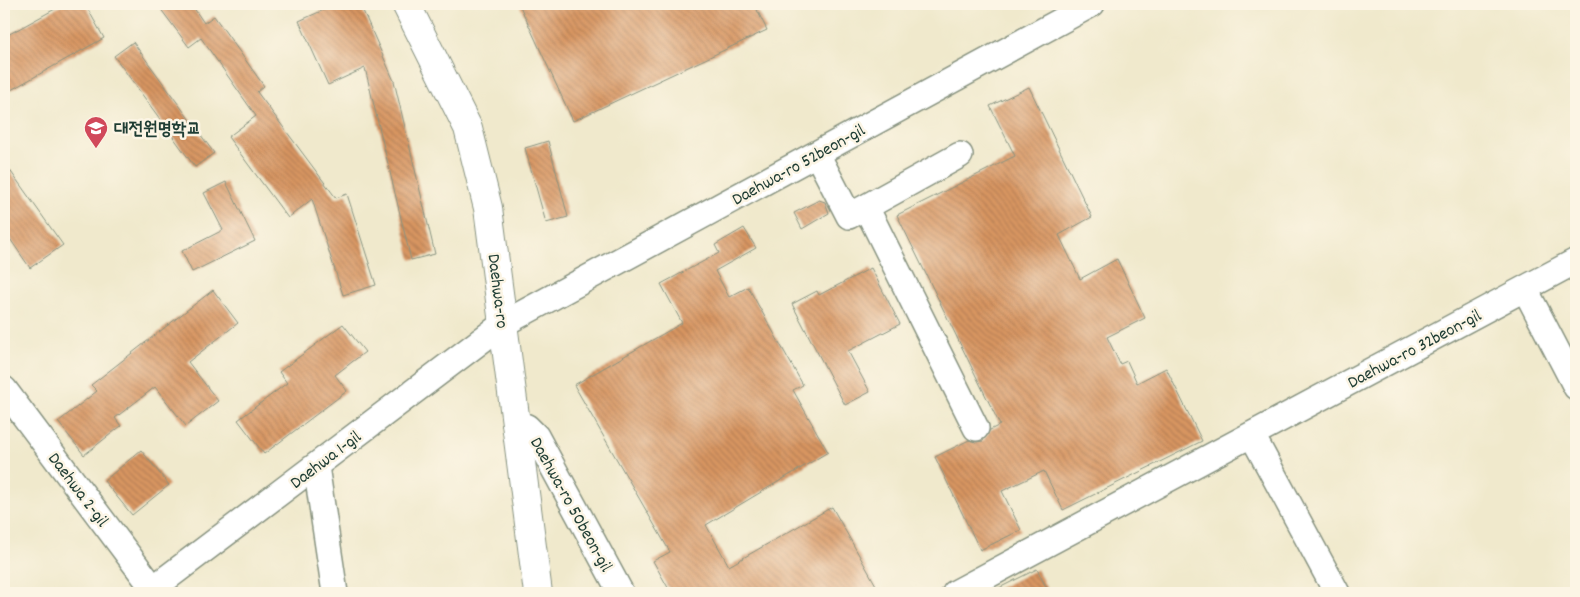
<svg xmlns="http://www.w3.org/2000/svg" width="1580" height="597" font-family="Dekko,'Poor Story',sans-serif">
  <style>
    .building { fill: url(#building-back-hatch) }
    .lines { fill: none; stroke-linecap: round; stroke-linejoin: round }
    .minor-casing { stroke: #889380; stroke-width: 28 }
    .major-casing { stroke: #889380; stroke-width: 30 }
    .minor { stroke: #fff; stroke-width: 25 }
    .major { stroke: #fff; stroke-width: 28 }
    .labels { text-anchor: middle; stroke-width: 5; stroke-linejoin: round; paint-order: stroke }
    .poi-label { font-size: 18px; font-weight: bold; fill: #1f3d34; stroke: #fcf5e5; text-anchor: start }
    .street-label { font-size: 18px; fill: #1f3d34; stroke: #fcf5e5 }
  </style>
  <defs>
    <pattern id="building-back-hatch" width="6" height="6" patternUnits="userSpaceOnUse" patternTransform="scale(1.25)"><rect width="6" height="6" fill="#d89561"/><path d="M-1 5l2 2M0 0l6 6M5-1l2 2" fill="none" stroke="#af7b51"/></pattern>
  </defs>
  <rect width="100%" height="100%" fill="#fcf5e5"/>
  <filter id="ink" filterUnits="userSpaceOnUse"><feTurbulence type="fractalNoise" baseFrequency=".02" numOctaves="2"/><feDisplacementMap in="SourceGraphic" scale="10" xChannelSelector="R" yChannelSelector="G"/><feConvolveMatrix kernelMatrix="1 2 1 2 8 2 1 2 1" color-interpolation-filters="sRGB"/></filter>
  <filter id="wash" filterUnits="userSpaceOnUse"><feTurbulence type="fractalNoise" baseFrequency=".0096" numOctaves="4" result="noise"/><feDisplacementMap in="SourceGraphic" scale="20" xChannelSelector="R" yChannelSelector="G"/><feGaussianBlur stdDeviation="1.12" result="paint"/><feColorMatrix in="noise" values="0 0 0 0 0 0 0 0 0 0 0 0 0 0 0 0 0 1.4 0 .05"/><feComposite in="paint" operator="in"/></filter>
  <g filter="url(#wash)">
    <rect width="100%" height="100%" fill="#f0e9cc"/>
    <g id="blocks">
      <path class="building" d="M64 4H85L104 38 11 90 4 76V37Z
        M157 4H191L204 23 214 16 264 86 257 92 336 198 347 194 376 285 343 295 312 199 288 218 228 137 256 116 201 38 189 47Z
        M337 4H360L394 81 435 254 411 260 365 68 328 85 299 21Z
        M519 4H754L767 30 573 121Z
        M133 42 214 153 195 167 114 56Z
        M1029 87 1092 217 1059 235 1080 279 1117 259 1145 318 1107 337 1120 364 1127 361 1137 383 1166 368 1202 441 1063 510 1044 471 1002 491 1021 530 980 550 935 457 969 440 976 442 983 441 990 430 1000 425 897 215 1015 156 990 106Z
        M548 141 568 217 546 223 525 148Z
        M4 162 63 245 30 268 4 230Z
        M226 182 255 241 192 272 182 251 223 230 204 193Z
        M819 200 825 202 829 213 802 229 794 213Z
        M744 228 756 248 715 271 729 297 748 287 803 385 793 390 828 452 706 525 729 566 832 507 877 587 865 593H671L653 561 670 552 574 385 682 323 661 284 719 253 715 245Z
        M871 268 900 324 848 351 870 392 845 405 792 304 817 291 819 295Z
        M213 290 238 323 188 362 218 401 186 426 155 387 115 418 121 426 84 455 58 422 97 391 91 385Z
        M343 324 365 352 335 375 347 391 264 454 238 420 287 383 279 372Z
        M141 450 169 485 132 515 104 481Z
        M1037 569 1049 593H989Z"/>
    </g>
  </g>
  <g filter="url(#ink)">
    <use href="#blocks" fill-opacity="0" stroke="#889380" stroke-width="1"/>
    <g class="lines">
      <g class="minor-casing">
        <path id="minor" d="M817 154 849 216 866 207 976 428
          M866 207 960 155
          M1525 289 1576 387
          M4 389 153 588
          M515 422 527 427 536 436 621 593
          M1252 435 1337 593
          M316 466 335 593
          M147 593 503 324 1092 4
          M955 593 1576 261"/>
      </g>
      <g class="major-casing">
        <path id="major" d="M406 4 468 128 488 208 538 593"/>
      </g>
      <use href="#minor" class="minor"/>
      <use href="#major" class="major"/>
    </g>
  </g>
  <defs>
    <g id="school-pin" transform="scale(1.25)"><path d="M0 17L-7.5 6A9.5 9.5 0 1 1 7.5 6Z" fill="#d1495b" stroke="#fcf5e5"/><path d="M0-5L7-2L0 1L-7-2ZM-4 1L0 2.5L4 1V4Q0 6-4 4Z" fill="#fff"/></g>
  </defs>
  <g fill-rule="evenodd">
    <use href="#school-pin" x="96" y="128"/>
  </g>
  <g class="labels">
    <g class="poi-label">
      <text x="114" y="134">대전원명학교</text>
    </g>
    <g class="street-label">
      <text transform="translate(798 164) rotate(-29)" y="6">Daehwa-ro 52beon-gil</text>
      <text transform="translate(499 291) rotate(83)" y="6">Daehwa-ro</text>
      <text transform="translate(1414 348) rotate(-28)" y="6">Daehwa-ro 32beon-gil</text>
      <text transform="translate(325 459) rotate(-37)" y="6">Daehwa 1-gil</text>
      <text transform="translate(79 489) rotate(53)" y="6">Daehwa 2-gil</text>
      <text transform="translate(572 504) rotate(61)" y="6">Daehwa-ro 50beon-gil</text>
    </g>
  </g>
  <rect width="1580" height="597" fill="none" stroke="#fcf5e5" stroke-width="20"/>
</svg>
